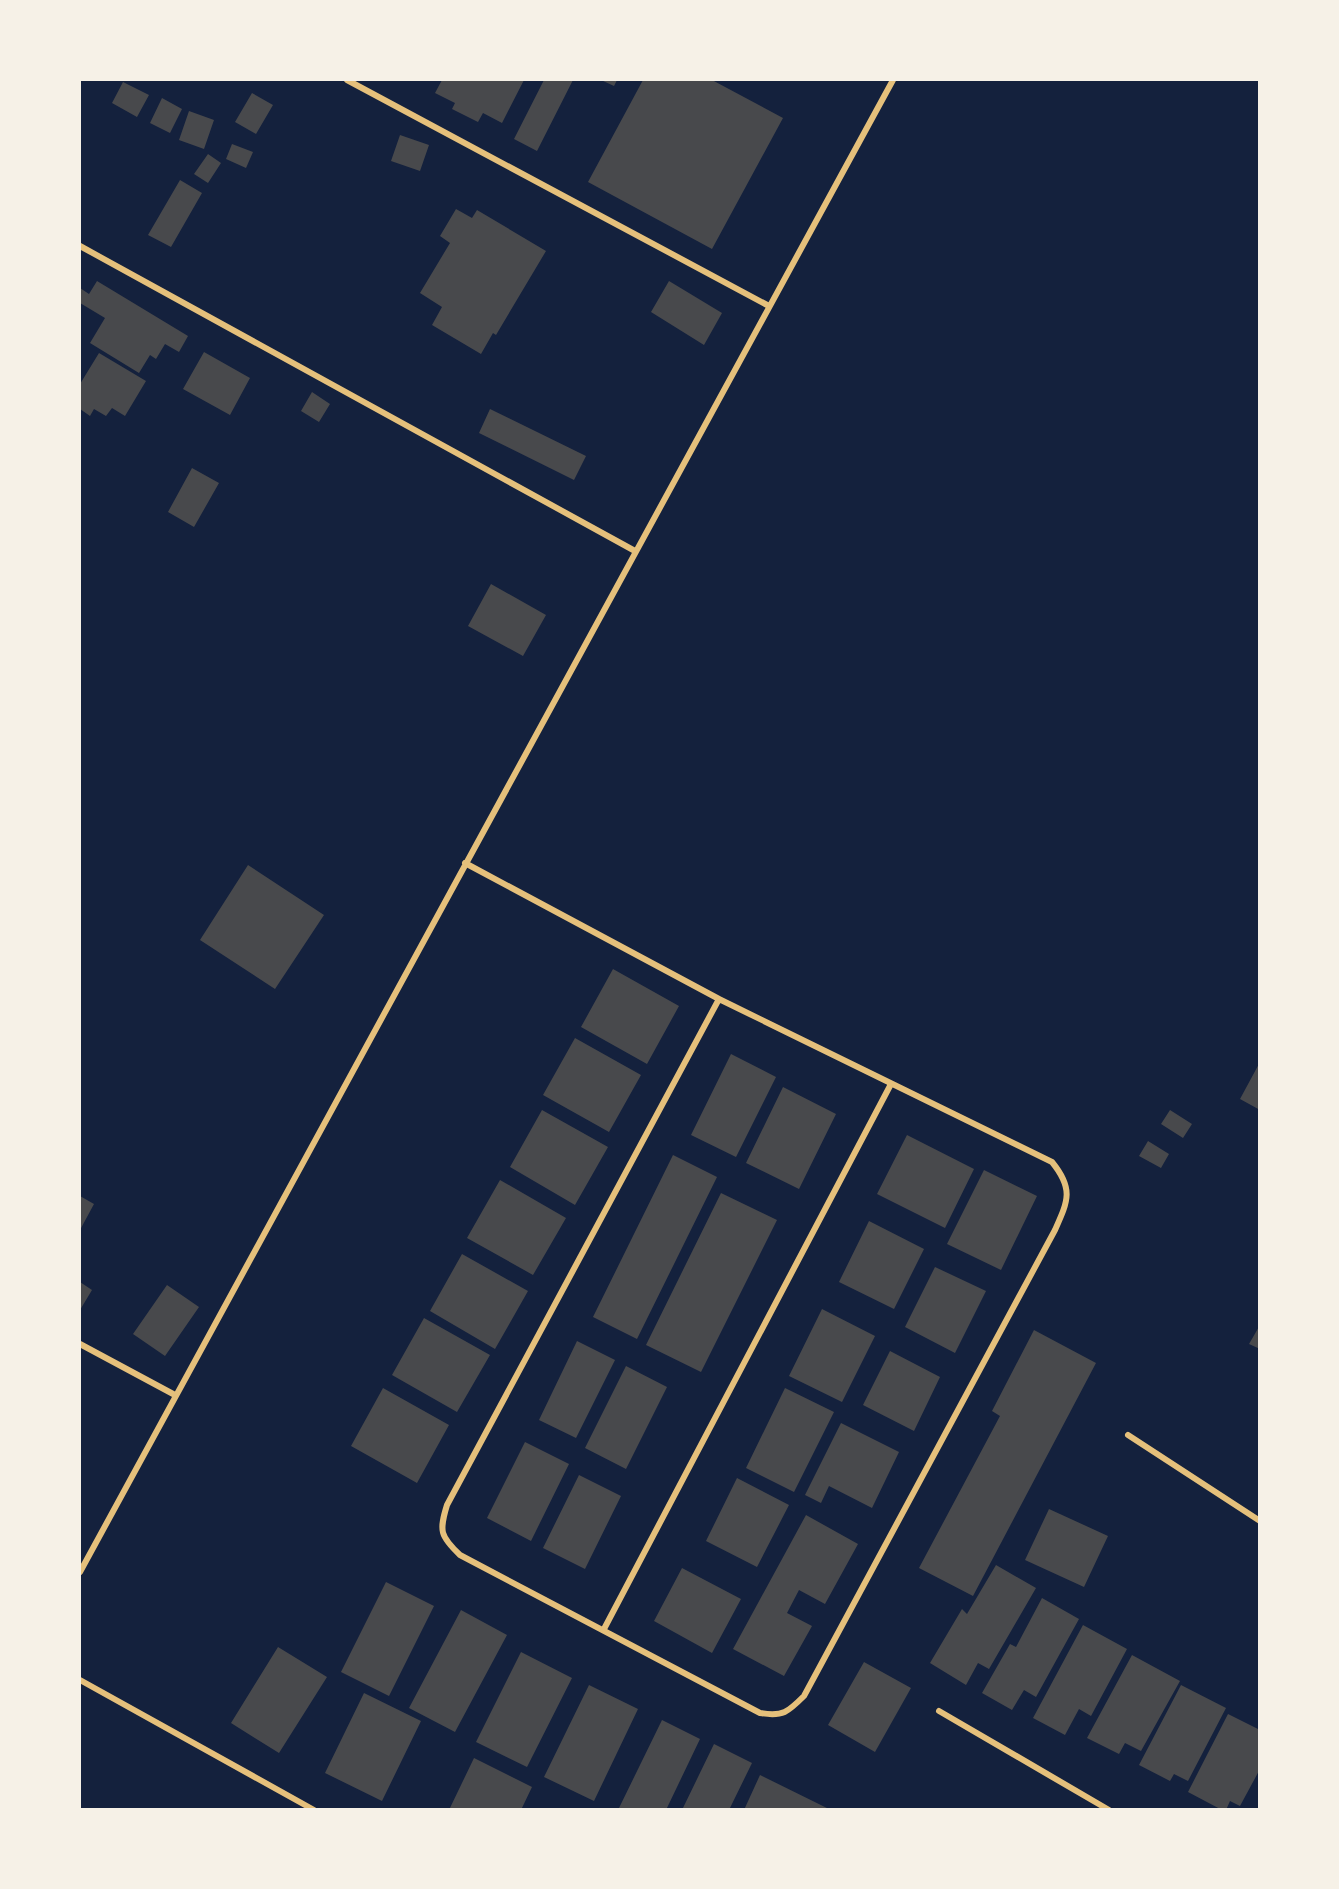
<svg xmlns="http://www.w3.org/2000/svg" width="1339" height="1889" font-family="'Space Grotesk',sans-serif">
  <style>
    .building { fill: #48494c }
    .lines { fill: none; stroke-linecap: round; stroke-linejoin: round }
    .minor { stroke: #e5c07b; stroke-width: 6 }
  </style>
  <rect width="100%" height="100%" fill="#14213d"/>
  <path class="building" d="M442 80H524L502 123 483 113 478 122 452 109 455 103 435 93Z
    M544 80H573L537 151 514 139Z
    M601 80H617L614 86Z
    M643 80H712L783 118 712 249 588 182Z
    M123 82 149 95 137 117 112 103Z
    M252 93 273 105 256 134 235 122Z
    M162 98 182 109 170 133 150 123Z
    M189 111 214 120 204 149 179 140Z
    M400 135 429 145 420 171 391 161Z
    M232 144 253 152 246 168 226 159Z
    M208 154 221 163 208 183 194 174Z
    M180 180 202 193 171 247 148 235Z
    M456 209 472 218 477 210 546 251 496 335 493 333 481 354 432 325 442 307 420 293 450 243 440 236Z
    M97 281 188 336 179 352 165 344 156 359 150 355 139 373 90 343 105 318 80 303V288L89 294Z
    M669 281 722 313 704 345 651 312Z
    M204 352 250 378 230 415 183 389Z
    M99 353 146 381 125 416 112 408 106 416 94 409 90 416 80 409V384Z
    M312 392 330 404 319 422 301 411Z
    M490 409 586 456 574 480 479 433Z
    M192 468 219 483 194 527 168 512Z
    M491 584 546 615 523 656 468 626Z
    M248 865 324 915 275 989 200 940Z
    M613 969 679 1006 647 1064 581 1027Z
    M575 1038 641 1075 609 1132 543 1095Z
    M731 1054 776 1077 736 1157 691 1135Z
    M1260 1062V1110L1240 1099Z
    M783 1087 836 1114 799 1189 746 1163Z
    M542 1110 608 1147 575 1205 510 1167Z
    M1170 1110 1192 1124 1183 1138 1161 1124Z
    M907 1135 974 1169 945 1228 877 1194Z
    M1148 1141 1169 1154 1161 1168 1139 1156Z
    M673 1155 717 1177 637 1339 593 1317Z
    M984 1170 1037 1196 1001 1270 947 1244Z
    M500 1180 566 1218 533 1275 467 1238Z
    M721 1193 777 1220 701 1372 646 1345Z
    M80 1196 94 1204 80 1230Z
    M869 1221 924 1249 894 1309 839 1282Z
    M462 1254 528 1291 495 1349 430 1311Z
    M935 1267 986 1291 955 1353 905 1327Z
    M80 1282 92 1290 80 1310Z
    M167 1285 199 1307 165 1356 133 1334Z
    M822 1309 875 1336 842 1402 789 1376Z
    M424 1318 490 1355 457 1412 392 1375Z
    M1260 1325V1349L1249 1344Z
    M1034 1330 1096 1363 973 1596 919 1568 1000 1416 992 1411Z
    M577 1341 615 1360 576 1438 539 1420Z
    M890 1351 940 1377 914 1431 863 1405Z
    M626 1366 667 1387 626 1469 585 1448Z
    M383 1388 449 1425 417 1483 351 1446Z
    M785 1388 834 1412 794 1492 746 1468Z
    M841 1423 899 1452 872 1508 829 1486 821 1503 805 1495Z
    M525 1442 569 1464 531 1541 487 1518Z
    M579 1475 621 1496 585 1569 543 1548Z
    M737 1478 789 1505 757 1567 706 1541Z
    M1049 1509 1108 1536 1084 1587 1025 1560Z
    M806 1515 858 1544 825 1604 799 1590 787 1613 812 1626 784 1676 733 1649Z
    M996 1565 1036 1588 989 1669 978 1663 966 1685 930 1663 962 1609 967 1614Z
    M682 1568 741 1599 712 1653 654 1621Z
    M386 1582 434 1606 389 1696 341 1672Z
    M1042 1598 1079 1619 1036 1697 1024 1690 1012 1710 982 1693 1010 1644 1016 1647Z
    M461 1610 507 1635 455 1732 409 1708Z
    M1083 1625 1127 1649 1091 1716 1079 1709 1065 1735 1033 1718Z
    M278 1647 327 1677 279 1753 231 1723Z
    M521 1652 572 1678 527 1767 476 1742Z
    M1132 1655 1180 1681 1141 1751 1125 1743 1119 1754 1087 1738Z
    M864 1662 911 1688 875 1752 828 1725Z
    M589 1685 638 1709 594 1801 544 1777Z
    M1181 1685 1226 1708 1188 1781 1174 1774 1170 1781 1139 1765Z
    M364 1693 421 1721 382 1801 325 1773Z
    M1228 1714 1260 1730V1769L1240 1806 1230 1801 1226 1810H1222L1188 1792Z
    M662 1720 700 1739 666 1810H623L619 1808Z
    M714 1744 752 1763 729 1810H682Z
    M474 1758 532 1787 521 1810H449Z
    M760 1775 831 1810H744Z"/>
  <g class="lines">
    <path class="minor" d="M347 80 769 306
      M80 246 635 551
      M465 863 719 999 1052 1162C1074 1189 1068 1201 1055 1230L804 1696C788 1712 783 1717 760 1713L460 1555C440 1536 439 1531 447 1505L719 999
      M80 1344 175 1395
      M1128 1435 1260 1521
      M80 1572 893 80
      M604 1629 891 1084
      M80 1680 314 1810
      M939 1711 1109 1810"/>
  </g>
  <rect width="1339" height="1889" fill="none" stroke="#f6f1e7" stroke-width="162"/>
</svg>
